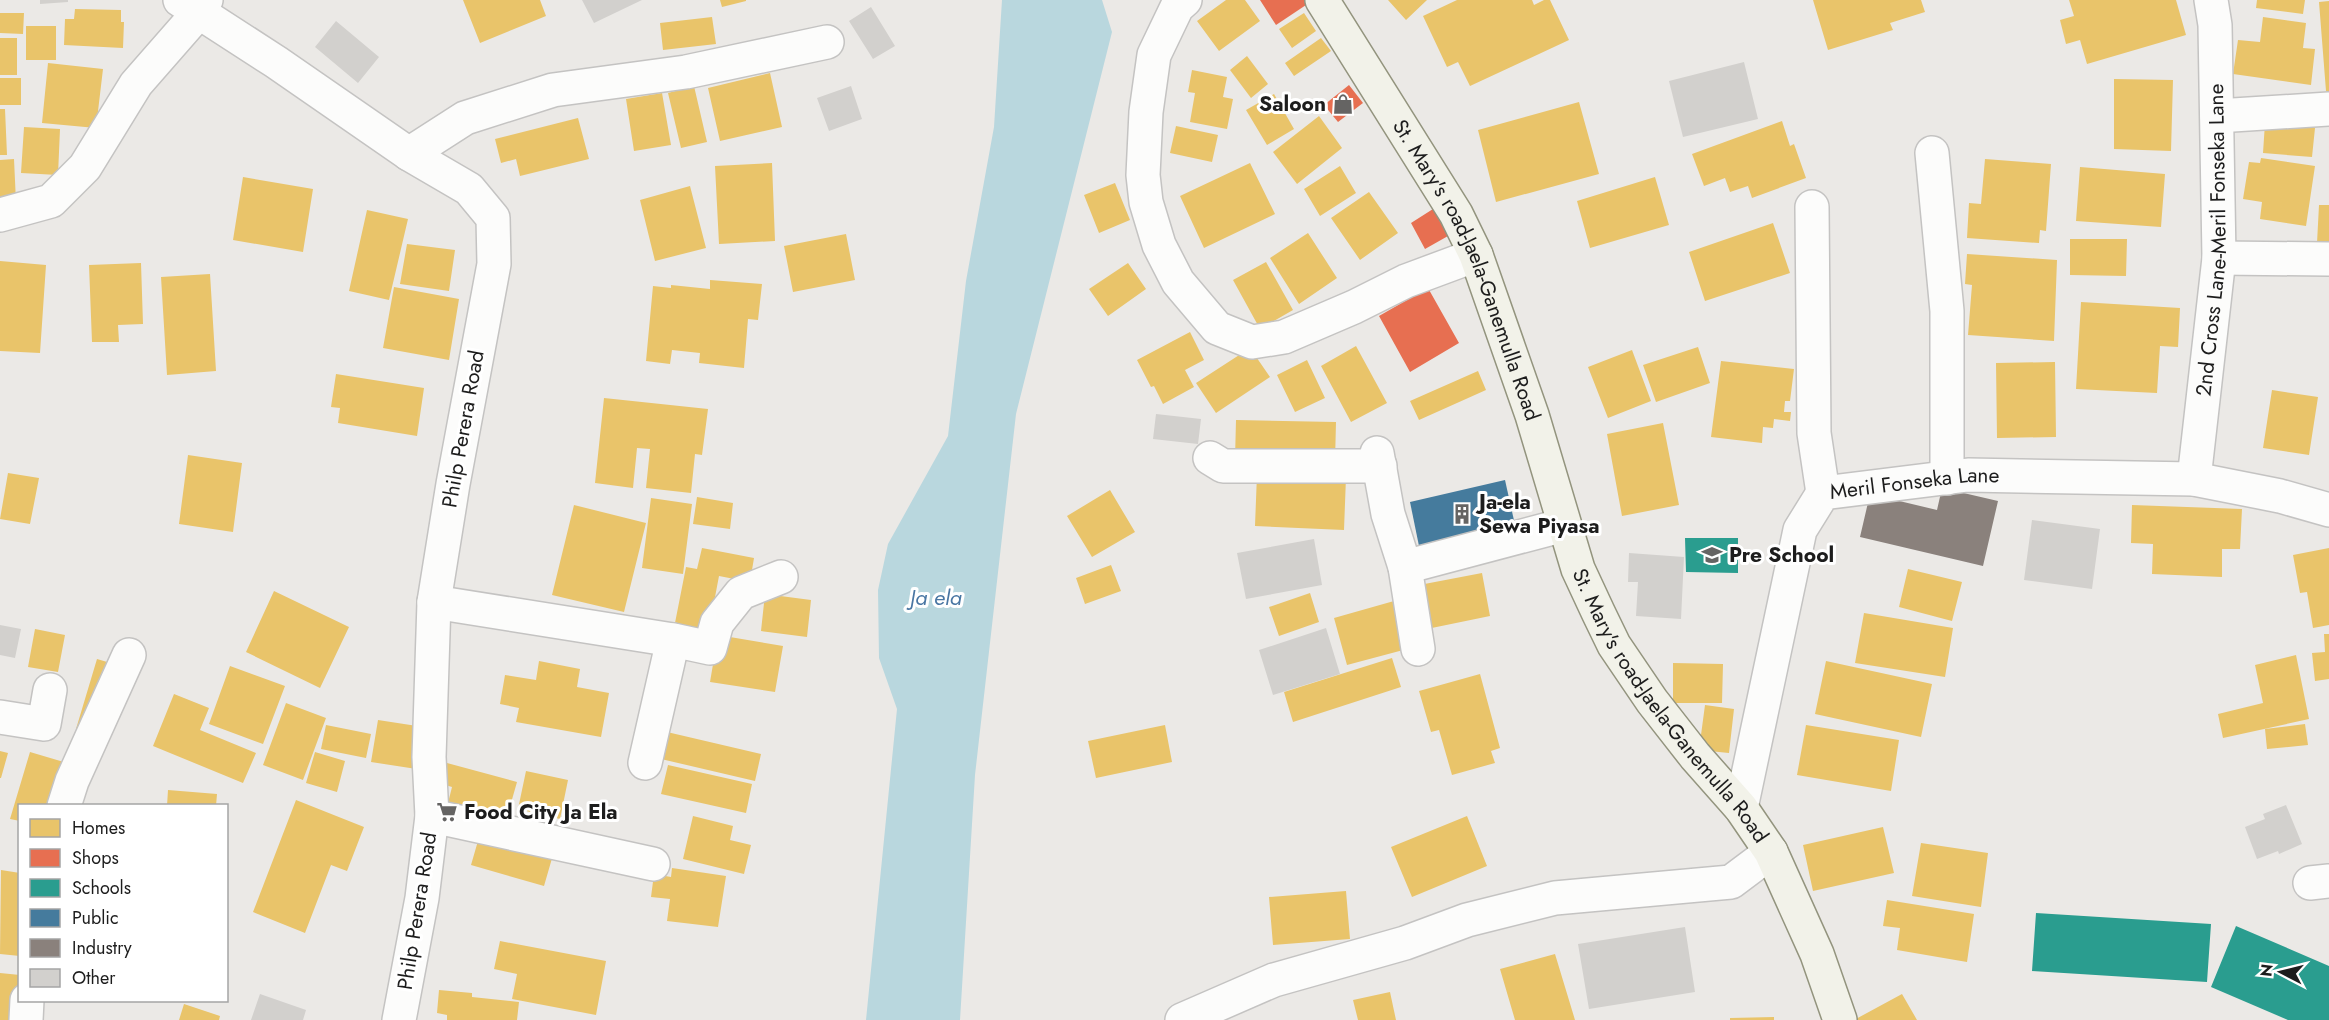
<svg xmlns="http://www.w3.org/2000/svg" width="2329" height="1020" font-family="Jost,sans-serif">
  <style>
    .water { fill: #b9d7de }
    .homes { fill: #e9c46a }
    .shops { fill: #e76f51 }
    .schools { fill: #2a9d8f }
    .public { fill: #457b9d }
    .industry { fill: #8a817c }
    .building { fill: #d2d0cd }
    .lines { fill: none; stroke-linecap: round; stroke-linejoin: round }
    .minor-casing { stroke: #c4c3c2; stroke-width: 36 }
    .secondary-casing { stroke: #93947e; stroke-width: 36 }
    .minor { stroke: #fcfcfb; stroke-width: 33 }
    .secondary { stroke: #f2f2e9; stroke-width: 33 }
    .labels { text-anchor: middle; stroke-width: 6; stroke-linejoin: round; paint-order: stroke }
    .poi-label { font-size: 21px; font-weight: bold; fill: #1d1d1d; stroke: #fff; text-anchor: start }
    .street-label { font-size: 21px; fill: #1d1d1d; stroke: #fff }
    .water-label { font-size: 22px; font-style: italic; fill: #4976a3; stroke: #fff }
  </style>
  <rect width="100%" height="100%" fill="#ebe9e6"/>
  <path class="water" d="M1002 0H1102L1112 32 1016 414 975 775 960 1020H866L897 709 879 658 878 590 888 544 948 436 966 281 994 127Z"/>
  <path class="homes" d="M463 0H540L546 16 480 43Z
    M720 0H746V1L722 7Z
    M1226 0H1245L1260 21 1219 51 1197 21Z
    M1388 0H1427L1406 20Z
    M1457 0H1532L1534 5 1544 0H1550L1569 40 1470 86 1458 62 1447 67 1423 16Z
    M1813 0H1921L1925 12 1890 23 1893 30 1828 50Z
    M2069 0H2176L2186 35 2087 64 2080 40 2066 44 2060 20 2074 16Z
    M2257 0H2305L2303 14 2256 8Z
    M2329 1V91H2326L2319 2Z
    M75 9 121 10V22H124L123 48 64 45 65 19H74Z
    M0 13H24L23 34 0 33Z
    M1304 13 1316 31 1292 48 1279 29Z
    M712 17 716 44 663 50 660 23Z
    M2263 17 2306 23 2303 48 2315 49 2311 85 2233 74 2238 40 2260 42Z
    M26 26H56V60H26Z
    M0 38H17V75H0Z
    M1321 38 1331 51 1294 76 1285 63Z
    M1247 56 1268 84 1251 98 1230 70Z
    M48 63 103 69 96 128 42 123Z
    M1192 70 1227 77 1223 97 1233 99 1227 129 1190 122 1195 93 1188 92Z
    M770 73 782 127 720 141 708 88Z
    M0 78H21V105H0Z
    M2114 79 2173 80 2171 151 2114 149Z
    M694 86 707 142 681 148 668 93Z
    M662 93 671 145 634 151 626 99Z
    M1274 94 1294 129 1267 145 1246 110Z
    M1579 102 1599 174 1496 202 1478 130Z
    M0 109H5L7 155H0Z
    M1319 116 1342 148 1297 184 1273 152Z
    M578 118 589 159 520 176 516 159 501 163 495 139Z
    M1782 121 1790 146 1794 144 1806 178 1752 198 1748 186 1730 192 1725 178 1704 186 1692 154Z
    M2265 123 2315 128 2312 157 2263 153Z
    M1176 126 1218 135 1212 162 1170 153Z
    M24 127 60 129 58 175 21 173Z
    M2261 158 2315 166 2306 226 2260 219 2262 202 2243 199 2249 162 2260 163Z
    M14 159 16 202 0 203V160Z
    M1985 159 2051 164 2046 231 2040 230 2039 243 1967 238 1969 203 1981 204Z
    M772 163 775 241 719 244 715 166Z
    M1250 163 1275 214 1204 248 1180 196Z
    M1340 166 1356 193 1320 216 1304 189Z
    M2080 167 2165 174 2161 227 2076 221Z
    M243 177 313 189 303 252 233 240Z
    M1655 177 1669 225 1590 248 1577 201Z
    M1115 183 1130 220 1099 233 1084 195Z
    M690 186 706 248 655 261 640 200Z
    M1369 192 1398 233 1360 260 1331 218Z
    M2319 205H2329V243H2317Z
    M367 210 408 219 389 300 349 291Z
    M1773 223 1790 273 1705 301 1689 252Z
    M1308 233 1337 278 1299 304 1270 258Z
    M846 234 855 280 793 292 784 246Z
    M2070 239H2127L2126 276 2070 275Z
    M407 244 455 250 449 291 400 284Z
    M1967 254 2057 260 2054 341 1968 335 1972 285 1965 284Z
    M0 261 46 265 40 353 0 351Z
    M1266 262 1293 310 1260 329 1233 280Z
    M141 263 143 324 118 325 119 342H92L89 265Z
    M1128 263 1146 289 1108 316 1089 289Z
    M210 274 216 371 167 375 161 277Z
    M710 280 762 284 758 320 748 319 744 368 699 363 700 353 672 350 670 364 646 361 653 286 671 288V285L710 289Z
    M394 287 459 299 449 360 383 348Z
    M2081 302 2180 308 2178 347 2160 346 2157 393 2076 389Z
    M1190 332 1204 360 1185 370 1194 387 1163 404 1154 386 1151 387 1137 360Z
    M1356 346 1387 403 1351 422 1321 366Z
    M1698 347 1710 383 1656 402 1643 365Z
    M1250 348 1270 377 1216 413 1196 383Z
    M1632 350 1651 401 1608 418 1588 367Z
    M1307 360 1325 398 1295 412 1277 375Z
    M1721 361 1794 369 1790 401H1785L1784 412H1791L1790 421 1774 419 1773 428 1763 427 1762 443 1711 437Z
    M2055 362 2056 437 1997 438 1996 363Z
    M1478 371 1486 390 1419 420 1410 401Z
    M336 374 424 388 417 436 338 423 340 408 331 407Z
    M2272 390 2318 397 2309 455 2263 448Z
    M604 398 708 409 702 455 695 454 691 493 646 488 650 449 637 448 633 488 595 483Z
    M1236 420 1336 422 1335 462 1235 459Z
    M1663 423 1679 505 1622 516 1607 434Z
    M188 455 242 463 233 532 179 524Z
    M8 473 39 478 30 524 0 519Z
    M1257 474 1346 477 1344 530 1255 526Z
    M1110 490 1135 532 1092 557 1067 516Z
    M697 497 733 503 730 529 693 524Z
    M651 498 692 504 683 574 642 568Z
    M574 505 646 523 624 612 552 595Z
    M2132 505 2242 509 2240 549H2222V577L2152 574 2153 544 2131 543Z
    M702 548 754 558 750 582 719 576 708 634 674 628 686 567 697 569Z
    M2329 548V625L2313 628 2307 592 2300 593 2293 555Z
    M1111 565 1121 591 1085 604 1076 578Z
    M1908 569 1962 582 1952 621 1899 607Z
    M1482 573 1490 616 1422 630 1414 586Z
    M274 591 349 627 320 688 246 652Z
    M1310 593 1319 622 1279 636 1269 607Z
    M765 594 811 600 807 637 761 631Z
    M1394 601 1407 649 1347 665 1334 618Z
    M1864 613 1953 628 1945 677 1855 663Z
    M35 629 65 635 58 672 28 667Z
    M2324 634H2329V679L2315 681 2312 653 2325 652Z
    M718 635 783 646 775 692 710 682Z
    M2296 655 2309 719 2223 738 2218 714 2263 703 2255 665Z
    M1392 658 1401 687 1293 722 1284 692Z
    M97 659 131 669 109 739 76 729Z
    M539 661 580 669 577 687 609 693 601 737 516 722 519 708 500 704 505 675 536 680Z
    M1826 661 1932 684 1921 737 1815 714Z
    M1673 663 1723 664 1722 703H1673Z
    M230 666 285 686 263 744 209 724Z
    M1480 674 1500 748 1491 751 1495 763 1452 775 1439 730 1431 732 1419 691Z
    M174 694 209 708 200 730 256 753 243 783 153 746Z
    M286 703 326 718 303 780 263 765Z
    M1705 705 1734 709 1729 753 1699 750Z
    M378 720 430 728 423 770 371 762Z
    M2305 724 2308 745 2267 749 2265 729Z
    M326 725 371 734 366 758 321 749Z
    M1165 725 1172 762 1096 778 1088 741Z
    M1806 725 1899 740 1891 791 1797 775Z
    M667 732 761 754 755 781 661 759Z
    M0 751 8 753 1 778H0Z
    M30 752 84 768 73 806H20V821L10 819Z
    M315 752 345 761 337 792 306 783Z
    M447 763 517 782 511 803 509 802 505 816 447 807 452 787 442 784Z
    M668 765 752 784 746 813 661 794Z
    M526 771 568 780 560 819 518 809Z
    M168 790 217 794 216 806H167Z
    M296 800 364 827 347 871 331 865 305 933 253 912Z
    M693 816 733 826 730 840 751 845 744 874 683 859Z
    M1467 816 1487 866 1412 897 1391 847Z
    M482 827 555 848 544 886 471 865Z
    M1883 827 1894 873 1813 891 1803 845Z
    M1921 843 1988 853 1981 907 1912 896Z
    M672 868 726 876 718 927 667 921 670 899 651 897 654 874 671 877Z
    M1 870 20 873V956L0 954Z
    M1346 891 1350 939 1273 945 1269 897Z
    M1887 900 1974 914 1967 962 1897 950 1900 928 1883 926Z
    M500 941 606 961 596 1015 512 999 517 974 494 969Z
    M1555 954 1575 1020H1515L1500 969Z
    M0 973 20 975V1000L38 1020H0Z
    M439 990 472 993V997L519 1002 517 1020H447V1015L437 1013Z
    M1390 992 1396 1020H1358L1353 1000Z
    M1902 994 1917 1020H1854Z
    M184 1004 220 1016 219 1020H179Z
    M1774 1017V1020H1730V1018Z"/>
  <path class="shops" d="M1260 0H1307L1309 3 1276 25Z
    M1349 85 1363 103 1338 122 1324 105Z
    M1433 209 1448 236 1425 249 1411 223Z
    M1428 288 1459 343 1410 372 1379 316Z"/>
  <path class="schools" d="M1685 538H1738V573L1686 572Z
    M2036 913 2211 924 2207 982 2032 971Z
    M2236 926 2329 966V1020H2288L2211 987Z"/>
  <path class="public" d="M1505 480 1515 525 1419 546 1410 502Z"/>
  <path class="industry" d="M1942 488 1998 501 1983 566 1860 537 1870 494 1937 510Z"/>
  <path class="building" d="M40 0H68V2L40 4Z
    M582 0H642L594 23Z
    M871 7 895 46 873 59 849 21Z
    M336 21 379 57 358 83 315 47Z
    M1744 62 1758 119 1683 137 1669 81Z
    M851 86 862 119 829 131 817 98Z
    M1156 414 1201 419 1198 444 1153 439Z
    M2032 520 2100 529 2092 589 2024 580Z
    M1314 539 1322 585 1246 599 1237 553Z
    M1629 553 1684 557 1681 619 1636 616 1638 582H1628Z
    M0 625 21 629 15 658 0 655Z
    M1326 628 1340 674 1273 695 1259 650Z
    M2286 805 2302 844 2279 854 2278 851 2257 859 2245 827 2265 819 2263 814Z
    M1685 927 1695 992 1589 1009 1578 944Z
    M260 994 306 1010 303 1020H251Z"/>
  <g class="lines">
    <g class="minor-casing">
      <g id="minor">
        <path d="M180 0 276 62 409 154 469 189 493 218 494 264 453 484 434 602 429 757 432 816 422 898 399 1020"/>
        <path d="M1185 0 1177 7 1154 55 1146 112 1143 175 1146 202 1159 245 1178 282 1217 328 1252 342 1284 337 1354 307 1406 281 1476 255"/>
        <path d="M2217 116 2329 109"/>
        <path d="M1932 153 1947 311V478"/>
        <path d="M409 154 465 118 553 90 686 72 827 42"/>
        <path d="M1812 207 1814 433 1823 493"/>
        <path d="M0 215 51 201 85 167 136 84 199 12 206 0"/>
        <path d="M2219 258 2329 259"/>
        <path d="M1377 453 1388 514 1405 567"/>
        <path d="M1210 458 1223 466H1380"/>
        <path id="s1" d="M2194 479 2219 258 2215 25 2211 0"/>
        <path d="M434 602 673 640 645 763"/>
        <path d="M673 640 710 648 717 623 741 593 781 577"/>
        <path d="M1418 649 1405 567 1564 525"/>
        <path d="M0 717 44 724 50 690"/>
        <path d="M64 806 72 781 129 655"/>
        <path id="s2" d="M1741 808 1800 530 1823 493 1968 475 2194 479 2280 496 2329 510"/>
        <path d="M432 816 653 864"/>
        <path d="M2310 883 2329 881"/>
        <path d="M26 1020 27 1000"/>
        <path d="M1182 1020 1274 980 1405 943 1467 920 1555 898 1731 882 1771 852"/>
      </g>
    </g>
    <g class="secondary-casing">
      <g id="secondary">
        <path id="s3" d="M1322 0 1456 214 1476 255 1532 415 1578 569 1598 612 1614 645 1652 701 1695 756 1741 808 1771 852 1817 954 1840 1020"/>
      </g>
    </g>
    <use href="#minor" class="minor"/>
    <use href="#secondary" class="secondary"/>
  </g>
  <defs>
    <g id="shop-bare" transform="scale(1.62)"><path d="M-5-2.5h2.3a2.7 3.5 0 0 1 5.4 0H5L5.5 6h-11ZM-1.5-2.5h3a1.5 2.3 0 0 0-3 0Z" fill="#656463" stroke="#fff" stroke-width="2.5" paint-order="stroke"/></g>
    <g id="building-bare" transform="scale(1.62)"><path d="M-4-6H4V6H1V3H-1V6H-4ZM-2.5-4.3h1.7v1.8h-1.7ZM.8-4.3h1.7v1.8H.8ZM-2.5-1h1.7V.8h-1.7ZM.8-1h1.7V.8H.8Z" fill="#656463" stroke="#fff" stroke-width="2.5" paint-order="stroke"/></g>
    <g id="school-bare" transform="scale(1.62)"><path d="M0-5L7-2L0 1L-7-2ZM-4 1L0 2.5L4 1V4Q0 6-4 4Z" fill="#656463" stroke="#fff" stroke-width="2.5" paint-order="stroke"/></g>
    <g id="supermarket-bare" transform="scale(1.62)"><path d="M-6-5.5h2.5l.6 2H6L4.5 2H-2.5L-4.4-4H-6ZM-1.5 3.2a1.3 1.3 0 1 0 .1 0ZM3 3.2a1.3 1.3 0 1 0 .1 0Z" fill="#656463" stroke="#fff" stroke-width="2.5" paint-order="stroke"/></g>
  </defs>
  <g fill-rule="evenodd">
    <use href="#shop-bare" x="1343" y="104"/>
    <use href="#building-bare" x="1462" y="514"/>
    <use href="#school-bare" x="1712" y="555"/>
    <use href="#supermarket-bare" x="447" y="812"/>
  </g>
  <g class="labels">
    <g class="poi-label">
      <text x="1326" y="111" text-anchor="end">Saloon</text>
      <text x="1479" y="509">Ja-ela<tspan x="1479" dy="24">Sewa Piyasa</tspan></text>
      <text x="1729" y="562">Pre School</text>
      <text x="464" y="819">Food City Ja Ela</text>
    </g>
    <g class="street-label">
      <text dy="7" stroke="none"><textPath href="#s1" startOffset="240">2nd Cross Lane-Meril Fonseka Lane</textPath></text>
      <text dy="7" stroke="none"><textPath href="#s3" startOffset="308">St. Mary's road-Jaela-Ganemulla Road</textPath></text>
      <text transform="translate(463 429) rotate(-80)" y="7">Philp Perera Road</text>
      <text dy="7" stroke="none"><textPath href="#s2" startOffset="420">Meril Fonseka Lane</textPath></text>
      <text dy="7" stroke="none"><textPath href="#s3" startOffset="794">St. Mary's road-Jaela-Ganemulla Road</textPath></text>
      <text transform="translate(417 911) rotate(-81)" y="7">Philp Perera Road</text>
    </g>
    <g class="water-label">
      <text x="936" y="605">Ja ela</text>
    </g>
  </g>
  <rect x="18" y="804" width="210" height="198" fill="#ffffff" stroke="#a5a5a5" stroke-width="1.5"/>
  <rect x="30" y="819" width="30" height="18" fill="#e9c46a" stroke="#a5a5a5" stroke-width="1.5"/>
  <text x="72" y="834" font-size="18" fill="#1d1d1d">Homes</text>
  <rect x="30" y="849" width="30" height="18" fill="#e76f51" stroke="#a5a5a5" stroke-width="1.5"/>
  <text x="72" y="864" font-size="18" fill="#1d1d1d">Shops</text>
  <rect x="30" y="879" width="30" height="18" fill="#2a9d8f" stroke="#a5a5a5" stroke-width="1.5"/>
  <text x="72" y="894" font-size="18" fill="#1d1d1d">Schools</text>
  <rect x="30" y="909" width="30" height="18" fill="#457b9d" stroke="#a5a5a5" stroke-width="1.5"/>
  <text x="72" y="924" font-size="18" fill="#1d1d1d">Public</text>
  <rect x="30" y="939" width="30" height="18" fill="#8a817c" stroke="#a5a5a5" stroke-width="1.5"/>
  <text x="72" y="954" font-size="18" fill="#1d1d1d">Industry</text>
  <rect x="30" y="969" width="30" height="18" fill="#d2d0cd" stroke="#a5a5a5" stroke-width="1.5"/>
  <text x="72" y="984" font-size="18" fill="#1d1d1d">Other</text>
  <g transform="translate(2281 972) rotate(277)" stroke="#ffffff" stroke-width="4.5" paint-order="stroke">
  <path d="M0-4.5L10 22L0 15L-10 22Z" fill="#1d1d1d"/>
  <text y="-9" font-size="16" font-weight="bold" text-anchor="middle" fill="#1d1d1d">N</text>
  </g>
</svg>
